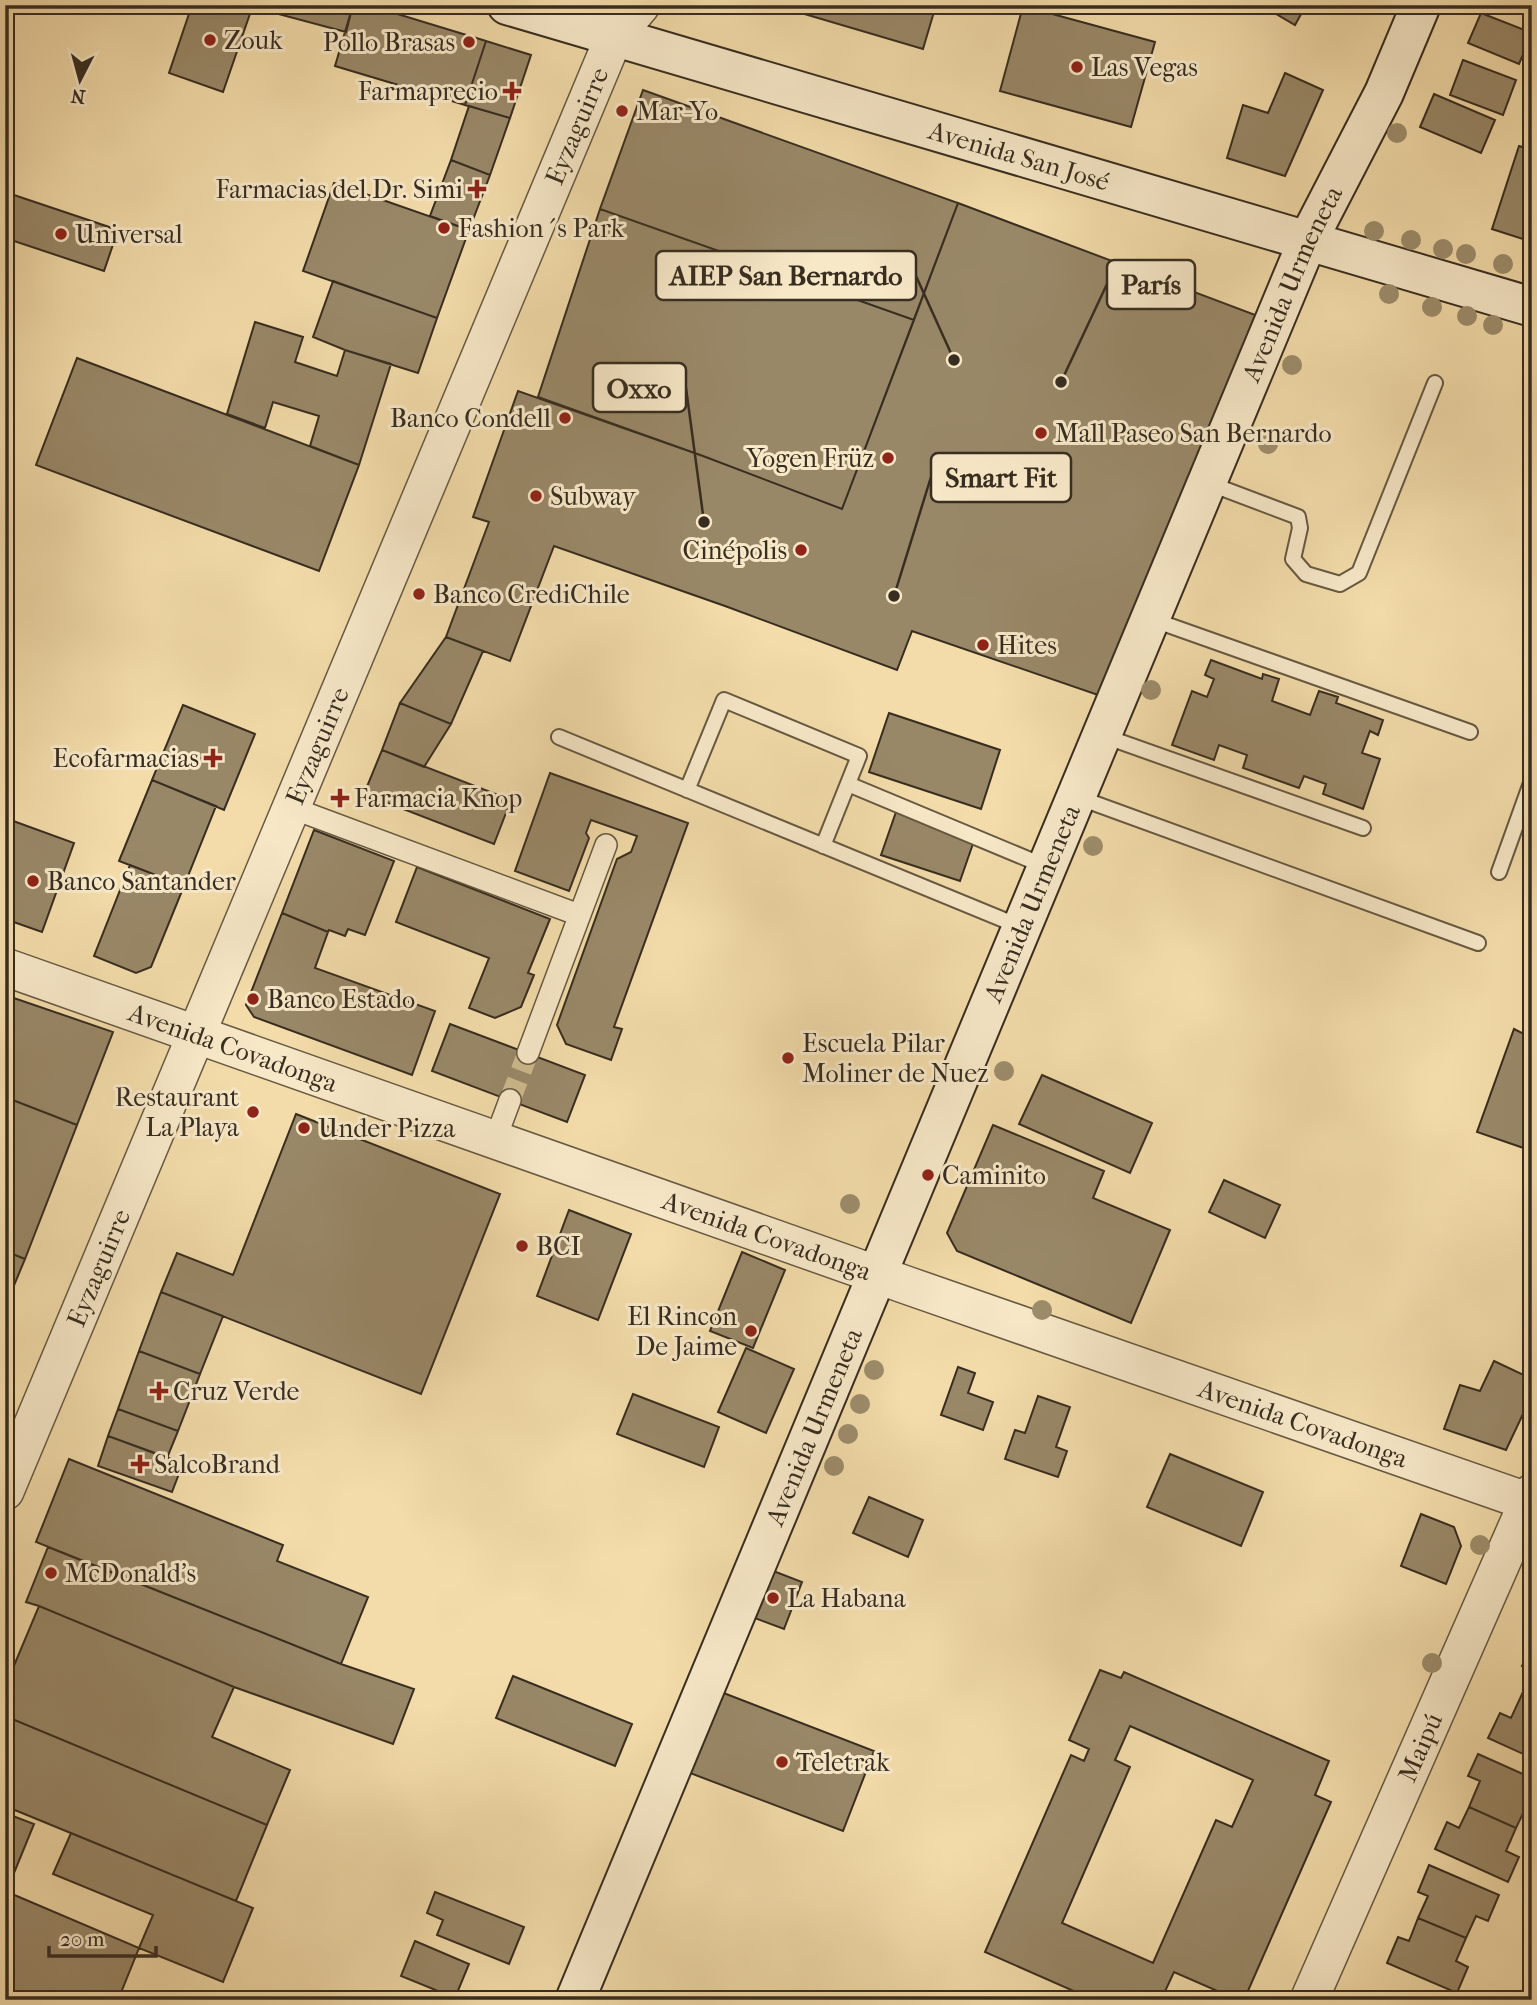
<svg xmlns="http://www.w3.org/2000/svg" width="1537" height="2005" font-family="'IM FELL French Canon',serif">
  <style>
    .building { fill: #998868; stroke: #372d20; stroke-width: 2; fill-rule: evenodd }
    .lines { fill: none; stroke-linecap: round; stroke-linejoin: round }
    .pedestrian-tunnel { stroke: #cdb98e; stroke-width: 21; stroke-dasharray: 21 10; stroke-linecap: butt }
    .service-casing { stroke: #665942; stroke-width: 18 }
    .pedestrian-casing { stroke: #665942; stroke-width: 24 }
    .tertiary-casing { stroke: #665942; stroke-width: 40 }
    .secondary-casing { stroke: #372d20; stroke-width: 42 }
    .service { stroke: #f7e8c8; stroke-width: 14 }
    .pedestrian { stroke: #f7e8c8; stroke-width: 21 }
    .tertiary { stroke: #f7e8c8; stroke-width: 37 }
    .secondary { stroke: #f7e8c8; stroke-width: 38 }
    .tree { fill: #9d8c6b }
    .poi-dot { fill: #8f2418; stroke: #f7e8c8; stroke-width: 2.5 }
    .labels { text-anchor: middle; stroke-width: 6; stroke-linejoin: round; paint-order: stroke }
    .poi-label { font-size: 26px; fill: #372d20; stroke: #f7e8c8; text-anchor: start }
    .street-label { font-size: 26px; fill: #372d20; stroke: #f7e8c8 }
    .leader { fill: none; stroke: #372d20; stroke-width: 2.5 }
    .callout-dot { fill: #372d20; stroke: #f7e8c8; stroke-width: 2.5 }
    .callout { fill: #f7e8c8; stroke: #372d20; stroke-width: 2.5 }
    .callout-label { font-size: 28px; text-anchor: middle; font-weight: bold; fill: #372d20 }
  </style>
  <rect width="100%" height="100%" fill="#f3dcaa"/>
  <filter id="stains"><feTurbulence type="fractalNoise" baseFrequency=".00286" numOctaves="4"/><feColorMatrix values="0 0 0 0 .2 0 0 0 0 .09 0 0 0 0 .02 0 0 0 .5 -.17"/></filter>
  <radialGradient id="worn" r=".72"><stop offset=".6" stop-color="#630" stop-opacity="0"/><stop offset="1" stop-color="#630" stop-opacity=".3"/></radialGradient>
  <path class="building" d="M192 5H253L223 92 169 73Z
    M253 5H353L346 32 252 7Z
    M353 5H368L486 41 465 105 335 66Z
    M774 5H936L923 49Z
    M1261 5H1306L1295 25Z
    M1023 6 1155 42 1131 127 1000 91Z
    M1481 13 1532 33 1519 64 1468 43Z
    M486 41 531 55 510 118 465 105Z
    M1463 60 1516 80 1503 115 1450 95Z
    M1285 73 1323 90 1285 176 1227 158 1243 105 1268 113Z
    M643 90 958 203 914 320 600 209Z
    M1434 94 1495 120 1481 153 1420 127Z
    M469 106 510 118 490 175 451 160Z
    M1519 146 1532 150V242L1492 229Z
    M451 160 490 175 469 230 430 216Z
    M334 183 469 230 437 318 303 271Z
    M5 192 118 230 104 271 5 238Z
    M958 203 1258 316 1101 696 912 631 897 670 725 606 554 546 510 661 446 637 489 522 473 517 518 391 703 456 842 509Z
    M600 209 914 320 842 509 703 456 538 397Z
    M333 281 437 318 418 373 345 350 313 337Z
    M255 322 303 337 295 362 337 376 345 350 391 364 359 465 310 446 319 416 273 402 265 428 227 414Z
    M77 358 359 465 319 571 36 465Z
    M446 637 483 651 451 724 400 703Z
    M1211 660 1262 679 1263 674 1279 679 1272 701 1310 715 1319 691 1338 697 1336 703 1383 720 1378 735 1370 731 1362 753 1380 759 1363 809 1323 794 1326 784 1304 776 1299 788 1243 768 1247 755 1219 745 1214 760 1172 745 1192 691 1207 697 1214 679 1205 675Z
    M400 703 451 724 424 767 382 750Z
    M183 705 255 734 224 810 152 780Z
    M889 713 1000 750 981 809 869 772Z
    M382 750 511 800 494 844 364 794Z
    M550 773 688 823 614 1027 622 1029 611 1060 566 1044 557 1025 617 859 631 852 637 836 591 820 586 833 589 838 569 891 515 871Z
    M152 780 216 806 184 886 119 861Z
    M896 812 975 838 960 881 881 855Z
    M5 818 74 843 42 932 5 919Z
    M314 830 394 861 365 935 348 929 345 936 329 930 328 932 282 913Z
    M130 865 184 886 151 967 136 973 94 956Z
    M417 867 550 919 528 973 534 975 521 1007 495 1018 469 1008 489 958 396 922Z
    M282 913 328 932 315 968 435 1011 412 1075 254 1017 246 1005Z
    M5 995 113 1032 77 1125 5 1097Z
    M450 1024 585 1075 567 1122 432 1071Z
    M1514 1029 1532 1038V1151L1477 1132Z
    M1042 1075 1152 1123 1130 1173 1019 1124Z
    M5 1097 77 1125 25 1259 5 1251Z
    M296 1114 500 1194 421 1394 161 1292 177 1253 233 1275Z
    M993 1125 1104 1171 1093 1198 1170 1230 1131 1323 957 1251 947 1233Z
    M1224 1180 1280 1205 1265 1238 1209 1212Z
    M569 1210 631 1234 598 1320 537 1296Z
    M5 1251 25 1259 5 1307Z
    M742 1252 785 1270 753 1348 710 1331Z
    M161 1292 223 1316 200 1374 139 1351Z
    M746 1348 794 1369 766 1433 718 1412Z
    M139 1351 200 1374 178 1431 118 1409Z
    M1494 1361 1532 1379V1395L1506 1450 1444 1429 1460 1385 1480 1391Z
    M958 1367 975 1373 968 1393 993 1402 983 1430 941 1415Z
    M633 1394 719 1427 704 1467 617 1434Z
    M1038 1396 1070 1407 1056 1447 1067 1451 1058 1477 1005 1459 1015 1430 1025 1433Z
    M118 1409 178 1431 167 1458 108 1436Z
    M108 1436 183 1463 172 1492 98 1466Z
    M1170 1454 1263 1492 1241 1546 1147 1507Z
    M69 1459 283 1545 277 1561 368 1597 341 1664 36 1542Z
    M869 1497 923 1520 908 1557 853 1533Z
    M1421 1514 1454 1527 1461 1546 1446 1584 1401 1566Z
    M48 1547 341 1664 414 1689 393 1744 234 1687 39 1606 26 1602Z
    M763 1567 802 1582 784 1629 744 1614Z
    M39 1606 234 1687 212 1737 290 1770 267 1825 5 1716V1687Z
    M1532 1645V1670L1522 1666Z
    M1100 1670 1121 1678 1124 1672 1329 1761 1315 1795 1331 1802 1244 2000H1238L1174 1972 1161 2000H1094L985 1952 1071 1755 1084 1761 1089 1749 1069 1740ZM1130 1726 1253 1780 1232 1827 1216 1820 1153 1963 1062 1923 1130 1767 1115 1760Z
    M1532 1674V1699L1522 1694Z
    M513 1676 632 1724 615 1766 496 1718Z
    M721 1692 874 1751 843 1831 690 1773Z
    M1522 1694 1532 1699V1758L1488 1738 1500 1713 1511 1718Z
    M5 1716 267 1825 236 1901 5 1806Z
    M1478 1754 1532 1778V1803L1529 1801 1516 1828 1469 1807 1480 1781 1468 1776Z
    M1469 1807 1516 1828 1506 1851 1519 1857 1508 1882 1435 1849 1447 1822 1459 1828Z
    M5 1813 34 1824 12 1878 5 1875Z
    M71 1833 253 1908 223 1982 139 1948 153 1915 53 1874Z
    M1429 1865 1499 1895 1488 1921 1476 1916 1466 1938 1418 1918 1428 1896 1418 1892Z
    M5 1891 139 1948 118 2000H5Z
    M435 1892 524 1927 509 1964 437 1935 443 1920 427 1913Z
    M1418 1918 1466 1938 1456 1961 1468 1967 1457 1993 1387 1963 1398 1937 1409 1941Z
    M415 1941 469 1964 455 1998 401 1976Z
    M226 1991 249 2000H223Z"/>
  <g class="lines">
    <path class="pedestrian-tunnel" d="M510 1100 528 1053"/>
    <g class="service-casing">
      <path id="service" d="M1208 483 1298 517 1300 528 1293 559 1306 574 1340 584 1359 573 1435 383
        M1151 619 1470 732
        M1104 736 1363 828
        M559 737 1021 927
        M848 784 1047 867
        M687 790 724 700 859 756 823 846
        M1077 797 1478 943
        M1499 872 1532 780"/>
    </g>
    <g class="pedestrian-casing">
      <path id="pedestrian" d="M292 808 579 915
        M528 1053 606 845
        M495 1140 510 1100"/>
    </g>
    <g class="tertiary-casing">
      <g id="tertiary">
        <path id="s1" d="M5 967 909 1286 1532 1503"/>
        <path id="s2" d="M5 1491 614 37 641 5"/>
        <path id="s3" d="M1309 2000 1532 1493"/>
      </g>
    </g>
    <g class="secondary-casing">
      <g id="secondary">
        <path id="s4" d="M507 5 1532 307"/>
        <path id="s5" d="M575 2000 1308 240 1384 93 1421 5"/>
      </g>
    </g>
    <use href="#service" class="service"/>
    <use href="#pedestrian" class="pedestrian"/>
    <use href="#tertiary" class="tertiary"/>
    <use href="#secondary" class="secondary"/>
  </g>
  <g class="tree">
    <circle cx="1397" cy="133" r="10"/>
    <circle cx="1374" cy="231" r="10"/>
    <circle cx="1411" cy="240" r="10"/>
    <circle cx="1443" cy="249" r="10"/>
    <circle cx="1466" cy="254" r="10"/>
    <circle cx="1503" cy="264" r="10"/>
    <circle cx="1389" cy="294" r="10"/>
    <circle cx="1432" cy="307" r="10"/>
    <circle cx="1467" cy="316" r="10"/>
    <circle cx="1493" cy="325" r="10"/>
    <circle cx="1292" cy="365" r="10"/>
    <circle cx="1268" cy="444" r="10"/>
    <circle cx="1151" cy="690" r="10"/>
    <circle cx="1093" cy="846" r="10"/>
    <circle cx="1004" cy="1071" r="10"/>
    <circle cx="850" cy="1204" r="10"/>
    <circle cx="1042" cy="1310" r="10"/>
    <circle cx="874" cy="1370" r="10"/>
    <circle cx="860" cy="1404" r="10"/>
    <circle cx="848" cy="1434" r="10"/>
    <circle cx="834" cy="1466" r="10"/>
    <circle cx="1480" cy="1545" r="10"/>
    <circle cx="1432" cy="1663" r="10"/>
  </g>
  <g class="poi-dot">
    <circle cx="210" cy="40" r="7"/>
    <circle cx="469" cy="42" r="7"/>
    <circle cx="1077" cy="67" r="7"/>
    <path d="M508.5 80.5h7v7h7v7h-7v7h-7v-7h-7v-7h7z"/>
    <circle cx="622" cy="111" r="7"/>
    <path d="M473.5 178.5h7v7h7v7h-7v7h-7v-7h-7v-7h7z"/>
    <circle cx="444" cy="228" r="7"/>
    <circle cx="61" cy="234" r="7"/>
    <circle cx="565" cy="418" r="7"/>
    <circle cx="1041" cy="433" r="7"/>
    <circle cx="888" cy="458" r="7"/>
    <circle cx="536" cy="496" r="7"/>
    <circle cx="801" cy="550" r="7"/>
    <circle cx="419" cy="594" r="7"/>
    <circle cx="983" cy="645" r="7"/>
    <path d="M209.5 747.5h7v7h7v7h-7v7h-7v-7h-7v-7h7z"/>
    <path d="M336.5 787.5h7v7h7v7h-7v7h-7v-7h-7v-7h7z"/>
    <circle cx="33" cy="881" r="7"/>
    <circle cx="253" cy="999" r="7"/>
    <circle cx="788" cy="1058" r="7"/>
    <circle cx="253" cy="1112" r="7"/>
    <circle cx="304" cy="1128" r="7"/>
    <circle cx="928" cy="1175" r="7"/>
    <circle cx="522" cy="1246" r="7"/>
    <circle cx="751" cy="1331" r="7"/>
    <path d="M155.5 1380.5h7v7h7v7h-7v7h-7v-7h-7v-7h7z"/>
    <path d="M136.5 1453.5h7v7h7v7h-7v7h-7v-7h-7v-7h7z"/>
    <circle cx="51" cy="1573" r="7"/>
    <circle cx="773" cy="1598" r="7"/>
    <circle cx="782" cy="1762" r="7"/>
  </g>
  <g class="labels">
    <g class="poi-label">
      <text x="224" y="49">Zouk</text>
      <text x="455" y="51" text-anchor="end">Pollo Brasas</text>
      <text x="1091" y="76">Las Vegas</text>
      <text x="498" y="100" text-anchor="end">Farmaprecio</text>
      <text x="636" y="120">Mar-Yo</text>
      <text x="463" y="198" text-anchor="end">Farmacias del Dr. Simi</text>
      <text x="458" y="237">Fashion´s Park</text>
      <text x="75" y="243">Universal</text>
      <text x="551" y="427" text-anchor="end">Banco Condell</text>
      <text x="1055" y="442">Mall Paseo San Bernardo</text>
      <text x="874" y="467" text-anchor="end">Yogen Früz</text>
      <text x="550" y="505">Subway</text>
      <text x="787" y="559" text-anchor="end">Cinépolis</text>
      <text x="433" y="603">Banco CrediChile</text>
      <text x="997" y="654">Hites</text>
      <text x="199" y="767" text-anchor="end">Ecofarmacias</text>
      <text x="354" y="807">Farmacia Knop</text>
      <text x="47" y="890">Banco Santander</text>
      <text x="267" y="1008">Banco Estado</text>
      <text x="802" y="1052">Escuela Pilar<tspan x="802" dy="30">Moliner de Nuez</tspan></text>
      <text x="239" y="1106" text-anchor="end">Restaurant<tspan x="239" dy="30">La Playa</tspan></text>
      <text x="318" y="1137">Under Pizza</text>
      <text x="942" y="1184">Caminito</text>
      <text x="536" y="1255">BCI</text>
      <text x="737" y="1325" text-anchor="end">El Rincon<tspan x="737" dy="30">De Jaime</tspan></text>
      <text x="173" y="1400">Cruz Verde</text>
      <text x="154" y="1473">SalcoBrand</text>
      <text x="65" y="1582">McDonald's</text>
      <text x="787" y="1607">La Habana</text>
      <text x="796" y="1771">Teletrak</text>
    </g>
    <g class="street-label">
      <text dy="9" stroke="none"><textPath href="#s2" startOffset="1480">Eyzaguirre</textPath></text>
      <text dy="9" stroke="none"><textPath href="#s4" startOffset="534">Avenida San José</textPath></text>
      <text dy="9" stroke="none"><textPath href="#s5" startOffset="1860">Avenida Urmeneta</textPath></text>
      <text dy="9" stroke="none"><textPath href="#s2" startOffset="808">Eyzaguirre</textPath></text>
      <text dy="9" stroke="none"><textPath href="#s5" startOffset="1188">Avenida Urmeneta</textPath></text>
      <text dy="9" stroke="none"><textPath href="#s1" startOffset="242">Avenida Covadonga</textPath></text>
      <text dy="9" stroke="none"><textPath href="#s1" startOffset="808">Avenida Covadonga</textPath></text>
      <text dy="9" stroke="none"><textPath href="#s2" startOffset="242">Eyzaguirre</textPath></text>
      <text dy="9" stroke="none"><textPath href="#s1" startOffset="1376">Avenida Covadonga</textPath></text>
      <text dy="9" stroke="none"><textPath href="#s5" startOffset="621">Avenida Urmeneta</textPath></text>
      <text dy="9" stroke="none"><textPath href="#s3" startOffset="276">Maipú</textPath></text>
    </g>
  </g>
  <path class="leader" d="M954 360L916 276M1061 382L1107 284M704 522L686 388M894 596L931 477"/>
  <g class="callout-dot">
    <circle cx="954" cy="360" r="7"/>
    <circle cx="1061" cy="382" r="7"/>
    <circle cx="704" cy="522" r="7"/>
    <circle cx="894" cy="596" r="7"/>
  </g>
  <g class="callout">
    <rect x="656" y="251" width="260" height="49" rx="7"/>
    <rect x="1107" y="260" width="88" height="49" rx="7"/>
    <rect x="593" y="363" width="93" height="49" rx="7"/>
    <rect x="931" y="453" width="140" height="49" rx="7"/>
  </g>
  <g class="callout-label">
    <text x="786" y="285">AIEP San Bernardo</text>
    <text x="1151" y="294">París</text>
    <text x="639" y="398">Oxxo</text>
    <text x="1001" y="487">Smart Fit</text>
  </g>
  <rect width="1537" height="2005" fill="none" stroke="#f3dcaa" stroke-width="28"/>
  <rect x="7" y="7" width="1523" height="1991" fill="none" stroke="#372d20" stroke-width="3.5"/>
  <rect x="14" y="14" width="1509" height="1977" fill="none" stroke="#372d20" stroke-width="2"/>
  <g transform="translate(80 80) rotate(186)" stroke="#f7e8c8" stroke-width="5" paint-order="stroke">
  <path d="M0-5L12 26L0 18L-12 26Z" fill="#372d20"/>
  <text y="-10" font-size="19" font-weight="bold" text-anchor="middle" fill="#372d20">N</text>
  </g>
  <path d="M49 1946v10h107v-10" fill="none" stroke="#372d20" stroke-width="3.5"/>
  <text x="60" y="1946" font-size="21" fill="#372d20" stroke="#f7e8c8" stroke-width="5" paint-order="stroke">20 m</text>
  <rect width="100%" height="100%" filter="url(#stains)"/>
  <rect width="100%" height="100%" fill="url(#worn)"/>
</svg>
